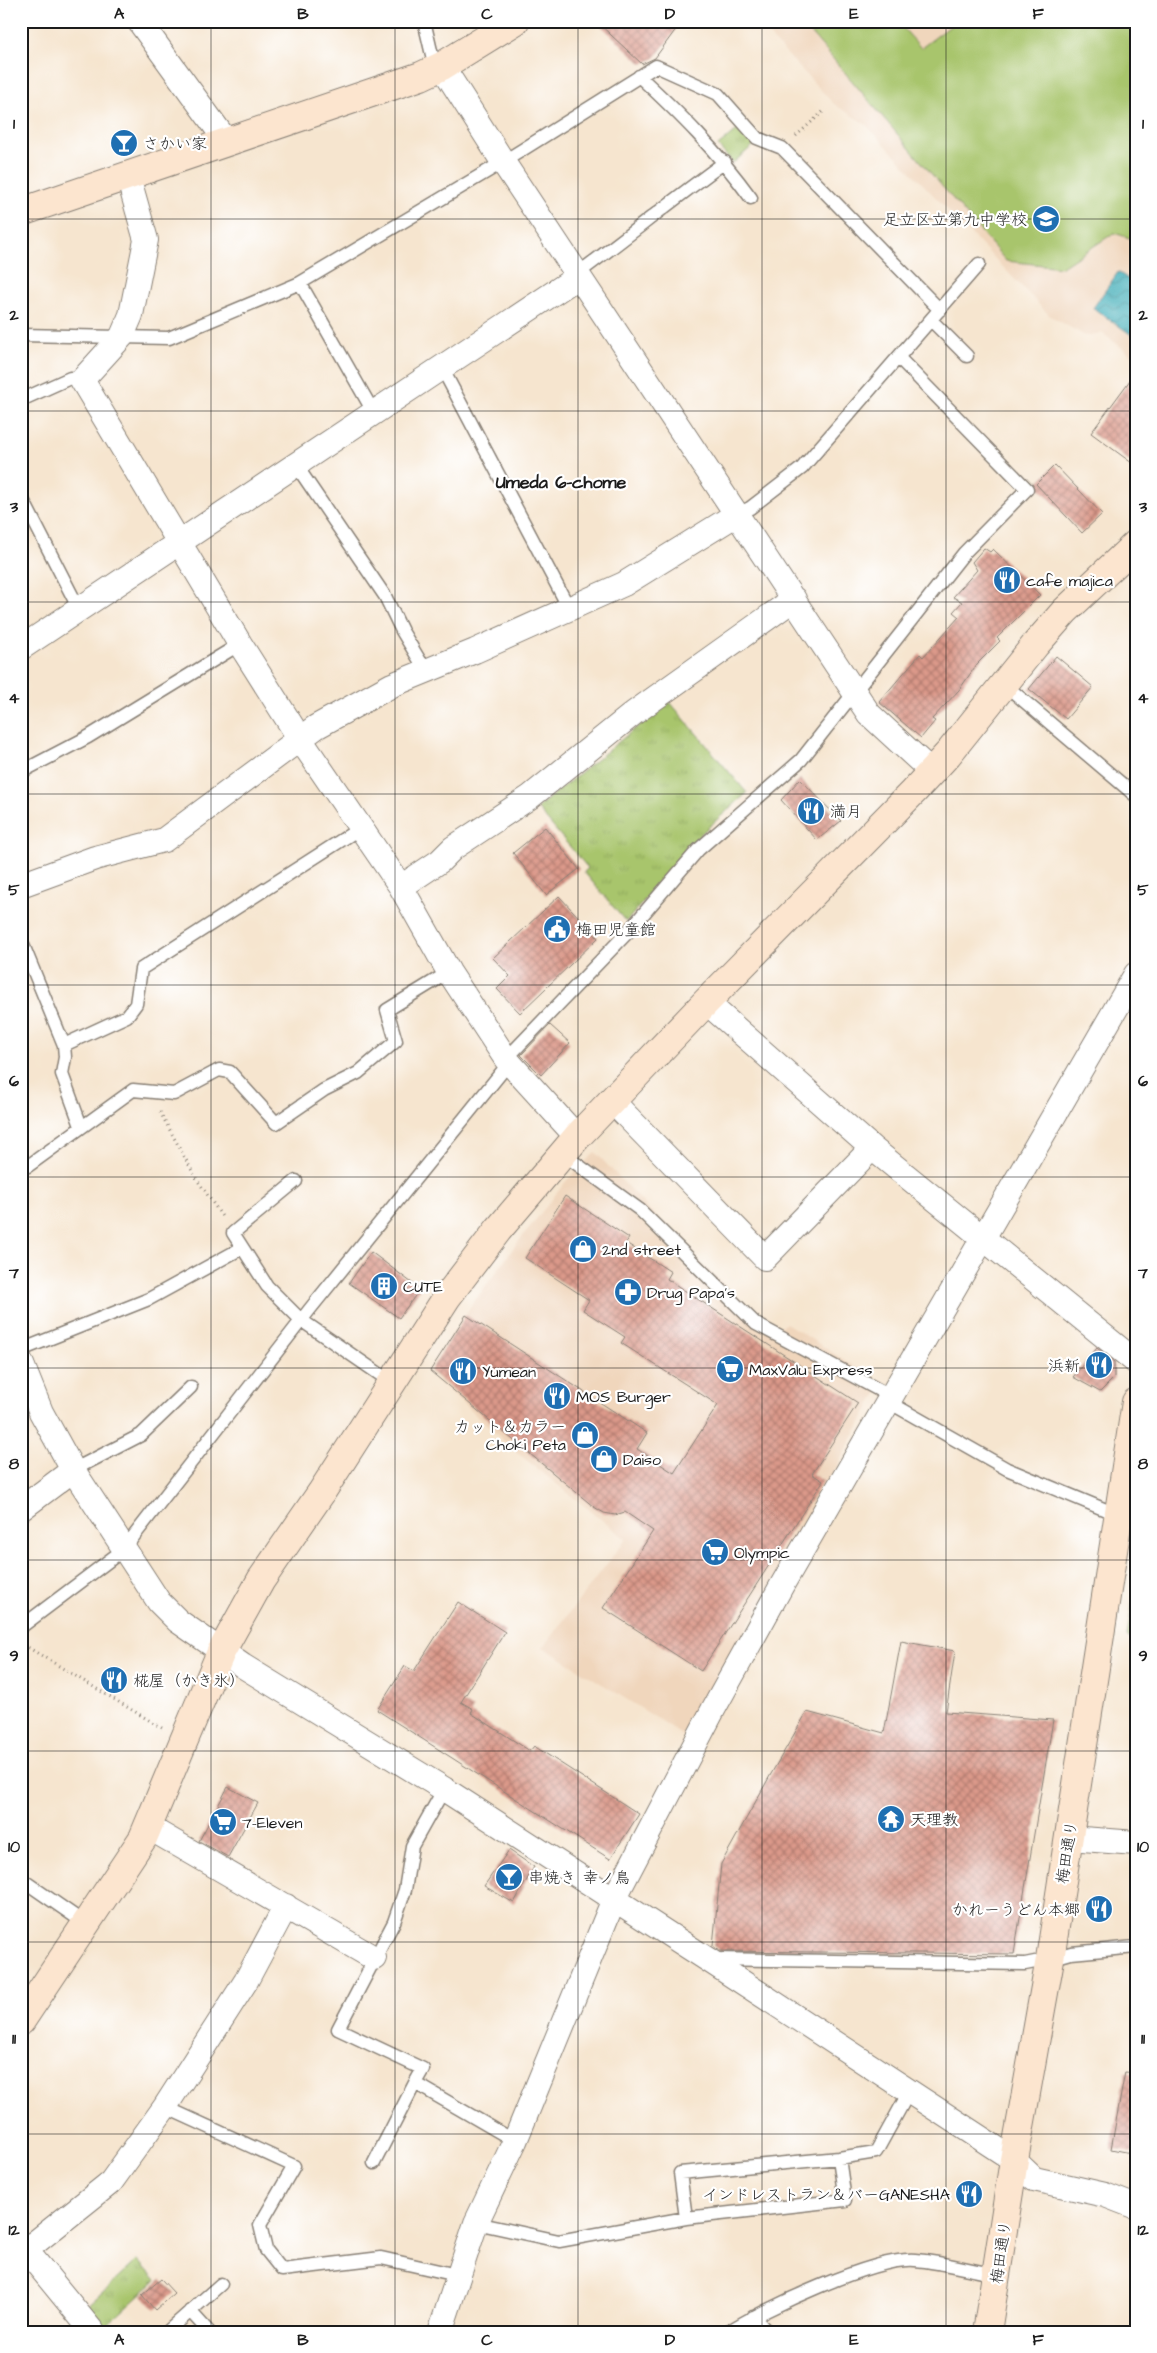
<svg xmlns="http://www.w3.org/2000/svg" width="1157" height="2353" font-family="'Architects Daughter','Klee One',sans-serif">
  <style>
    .built { fill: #f0d6bc }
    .grass { fill: url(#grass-tufts); stroke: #627044 }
    .garden { fill: #a8c56c; stroke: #627044 }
    .water { fill: url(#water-waves); stroke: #2b6469 }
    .building { fill: url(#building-cross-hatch) }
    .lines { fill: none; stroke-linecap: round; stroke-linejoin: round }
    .lane-casing { stroke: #898076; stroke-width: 15 }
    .street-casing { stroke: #898076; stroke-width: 26 }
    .secondary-casing { stroke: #898076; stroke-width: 30 }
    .path { stroke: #898076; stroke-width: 3; stroke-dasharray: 1 4; stroke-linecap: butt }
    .lane { stroke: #fff; stroke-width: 12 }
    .street { stroke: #fff; stroke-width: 24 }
    .secondary { stroke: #fce5cf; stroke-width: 28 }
    .grid { fill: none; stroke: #1c1c1c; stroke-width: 1; stroke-opacity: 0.55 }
    .labels { text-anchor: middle; stroke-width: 4.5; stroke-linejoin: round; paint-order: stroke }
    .poi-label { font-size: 16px; fill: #1c1c1c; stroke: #fff; text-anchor: start }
    .street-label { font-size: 16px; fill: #1c1c1c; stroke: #fff }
    .neighbourhood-label { font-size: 18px; font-weight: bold; fill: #1c1c1c; stroke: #fff }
    .neatline { fill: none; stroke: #1c1c1c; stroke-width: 2 }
    .grid-label { font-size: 16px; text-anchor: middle; font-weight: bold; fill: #1c1c1c }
  </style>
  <defs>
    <pattern id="grass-tufts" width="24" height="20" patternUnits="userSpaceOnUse" patternTransform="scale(1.25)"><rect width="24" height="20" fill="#a8c56c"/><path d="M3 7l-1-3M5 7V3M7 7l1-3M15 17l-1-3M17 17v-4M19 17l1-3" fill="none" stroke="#90a95d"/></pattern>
    <pattern id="water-waves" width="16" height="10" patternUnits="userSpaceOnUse" patternTransform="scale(1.25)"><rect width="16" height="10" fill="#3aabb6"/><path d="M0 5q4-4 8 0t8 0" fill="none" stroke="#308a93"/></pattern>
    <pattern id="building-cross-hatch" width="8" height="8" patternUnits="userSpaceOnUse" patternTransform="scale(1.25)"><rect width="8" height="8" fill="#db998a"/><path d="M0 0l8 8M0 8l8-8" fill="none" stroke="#b17c70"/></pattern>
  </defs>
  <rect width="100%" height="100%" fill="#fff"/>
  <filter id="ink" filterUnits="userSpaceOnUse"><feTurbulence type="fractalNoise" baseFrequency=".02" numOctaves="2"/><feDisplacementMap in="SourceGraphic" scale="10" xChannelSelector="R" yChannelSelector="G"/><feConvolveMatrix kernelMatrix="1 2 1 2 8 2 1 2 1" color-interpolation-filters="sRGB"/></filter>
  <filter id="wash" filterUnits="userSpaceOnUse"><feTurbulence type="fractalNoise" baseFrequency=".0096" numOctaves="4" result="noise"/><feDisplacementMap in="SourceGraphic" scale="20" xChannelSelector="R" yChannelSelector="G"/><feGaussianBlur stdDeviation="1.12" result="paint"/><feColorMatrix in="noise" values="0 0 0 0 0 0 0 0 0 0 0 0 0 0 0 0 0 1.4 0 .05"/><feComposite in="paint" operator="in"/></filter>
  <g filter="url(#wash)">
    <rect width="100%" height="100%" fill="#f6e5cf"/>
    <path class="built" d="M774 21H1136V358L1102 333 1085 336 1049 315 865 124 834 104 766 32Z
      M595 1152 681 1243 751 1311 778 1329 786 1323 882 1384 768 1593 682 1734 543 1647 626 1539 515 1451 429 1372 466 1313 515 1246 567 1180Z"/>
    <path class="grass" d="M741 127 755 144 733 163 718 146Z
      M669 701 747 793 702 833 626 922 584 872 588 868 537 808Z
      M1136 1580V1641L1127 1637Z
      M138 2260 156 2280 104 2328 86 2307Z"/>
    <path class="garden" d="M812 21H897L921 48 957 21H1136V240L1114 233 1062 267 1006 261 805 26Z"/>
    <path class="water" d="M1118 272 1136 284V338L1093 308Z"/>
    <g id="blocks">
      <path class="building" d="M596 21H682L655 58 642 64Z
        M1136 372V466L1091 433Z
        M1055 465 1102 514 1082 533 1036 484Z
        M984 548 990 552 993 549 1040 595 997 638 1000 641 977 664 959 690 932 719 935 721 921 738 879 702 920 654 923 657 959 617 953 612 962 602 953 597 977 570 972 562Z
        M1056 656 1093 687 1066 719 1029 689Z
        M800 779 841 821 817 840 781 800Z
        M545 827 579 869 546 895 513 853Z
        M559 896 598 938 520 1013 497 989 510 976 493 958Z
        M550 1025 570 1043 541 1075 521 1055Z
        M565 1196 629 1238 626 1243 671 1272 667 1279 858 1403 812 1474 823 1481 701 1671 603 1608 653 1531 625 1512 615 1515 604 1513 594 1507 430 1371 466 1315 647 1433 637 1449 674 1473 718 1405 621 1343 625 1337 583 1310 589 1300 525 1258Z
        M371 1252 420 1289 399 1318 349 1283Z
        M1097 1348 1114 1362V1378L1100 1392 1073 1377Z
        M458 1602 505 1632 461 1702 473 1709 471 1713 530 1751 534 1746 639 1814 610 1859 377 1710 405 1666 414 1671Z
        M901 1641 955 1651 946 1712 1053 1720 1014 1954 720 1951 713 1946 721 1864 771 1774 807 1712 884 1733Z
        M228 1787 258 1803 228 1857 199 1841Z
        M509 1850 534 1867 514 1903 484 1886Z
        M1125 2072 1136 2073V2154L1111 2149Z
        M161 2279 174 2293 155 2310 142 2295Z"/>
    </g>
  </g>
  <g filter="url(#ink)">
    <use href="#blocks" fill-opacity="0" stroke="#898076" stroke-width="1"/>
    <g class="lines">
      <g class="lane-casing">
        <path id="lane" d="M424 21 432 55 442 66
          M639 76C681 115 717 151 751 198
          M577 274C627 237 675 198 725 162
          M300 283 374 413
          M931 320 967 356
          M21 335 169 338 300 283 503 162 656 66 718 94 757 138 782 148 940 310
          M442 368 570 610
          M21 400 70 378 82 380
          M296 465 385 596 402 631 426 671
          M21 496 79 609
          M737 514 750 508 802 468 979 264
          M1004 684 1136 796
          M21 772 88 737 240 644
          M21 940 64 1045 65 1057 62 1074 81 1126
          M64 1045 127 1016 136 1004 141 969 362 827
          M506 1059 627 933 698 850 801 760 964 553 1027 489 899 358
          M563 1154 640 1210 756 1324 890 1396
          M21 1168 28 1166 133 1090 174 1094 219 1070 230 1072 276 1123 324 1090 358 1073 396 1041 387 1010 449 972
          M296 1181 233 1233 267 1286 301 1320 391 1382
          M21 1350 149 1299 242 1248
          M887 1401 1007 1469 1118 1515
          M73 1470 141 1435 191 1387
          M21 1627 123 1550 310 1309 509 1063
          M444 1789 412 1846 405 1890 394 1922 338 2029 423 2069 415 2083 515 2141
          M21 1879 86 1924
          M712 1959 1025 1964 1050 1959 1071 1953 1136 1947
          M165 2107 294 2166 260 2225 266 2250 282 2270 381 2258 457 2275
          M374 2163 415 2083
          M686 2218 680 2173 839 2158 876 2152 909 2092
          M476 2223 559 2241 686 2218 845 2200 839 2158
          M190 2311 209 2332
          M753 2317 768 2332
          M167 2332 221 2284
          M728 2332C763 2309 875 2257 915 2260 942 2262 970 2270 997 2275"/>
      </g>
      <g class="street-casing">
        <path id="street" d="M139 21 227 142
          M442 66 503 162 869 714 932 772
          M128 176 146 240 131 315 122 336 82 380 240 644 300 739 401 887 449 972 506 1059 577 1137
          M21 648 579 276
          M21 885 95 858 164 840 316 727 392 685 475 651 624 584 737 514
          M401 887 440 861 453 848 530 797 634 713 794 599
          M706 1002 872 1148 1136 1362
          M612 1101 765 1258 872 1148
          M21 1362 41 1412 73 1470 159 1602 178 1621 243 1666 444 1789 707 1959 1014 2160 1034 2179 1105 2195 1136 2207
          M21 1509 73 1470
          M148 1827 374 1958
          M1069 1838 1136 1843
          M21 2244 93 2332
          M26 2250 111 2182 165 2107 246 1981 286 1906
          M440 2332 476 2223 515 2141 614 1899 714 1708 782 1585 1136 974"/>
      </g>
      <g class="secondary-casing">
        <path id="secondary" d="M21 212 421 76 442 66 515 21
          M21 2021 143 1838 221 1652 261 1580 321 1493 447 1297 498 1230 577 1137 706 1002 913 792 948 754 1036 644 1065 611 1136 544
          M987 2332 1014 2160 1050 1959 1136 1402"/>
      </g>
      <path class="path" d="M796 136 825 110
        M160 1112 196 1178 223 1218
        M24 1645 162 1728"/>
      <use href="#lane" class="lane"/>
      <use href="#street" class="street"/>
      <use href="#secondary" class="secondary"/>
    </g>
  </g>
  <path class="grid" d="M211 21V2332M395 21V2332M578 21V2332M762 21V2332M946 21V2332M21 219H1136M21 411H1136M21 602H1136M21 794H1136M21 985H1136M21 1177H1136M21 1368H1136M21 1560H1136M21 1751H1136M21 1942H1136M21 2134H1136"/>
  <defs>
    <g id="bar-disc" transform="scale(1.4375)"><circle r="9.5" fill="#1f6fb2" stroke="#fff"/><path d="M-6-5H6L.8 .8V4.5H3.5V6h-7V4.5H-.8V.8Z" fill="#fff"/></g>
    <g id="school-disc" transform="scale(1.4375)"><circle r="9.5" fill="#1f6fb2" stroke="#fff"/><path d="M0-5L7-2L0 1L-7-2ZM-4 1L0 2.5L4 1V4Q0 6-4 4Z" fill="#fff"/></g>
    <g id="restaurant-disc" transform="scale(1.4375)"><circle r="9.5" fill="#1f6fb2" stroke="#fff"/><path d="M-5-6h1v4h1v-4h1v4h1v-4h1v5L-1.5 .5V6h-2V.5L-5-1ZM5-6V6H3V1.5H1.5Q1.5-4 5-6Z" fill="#fff"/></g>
    <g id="civic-disc" transform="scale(1.4375)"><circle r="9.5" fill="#1f6fb2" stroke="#fff"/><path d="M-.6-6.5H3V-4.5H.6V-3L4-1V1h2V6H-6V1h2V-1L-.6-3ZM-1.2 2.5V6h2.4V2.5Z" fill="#fff"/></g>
    <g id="shop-disc" transform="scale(1.4375)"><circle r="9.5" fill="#1f6fb2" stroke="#fff"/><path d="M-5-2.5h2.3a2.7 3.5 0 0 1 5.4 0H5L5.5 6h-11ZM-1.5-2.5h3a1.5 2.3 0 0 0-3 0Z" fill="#fff"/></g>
    <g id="building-disc" transform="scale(1.4375)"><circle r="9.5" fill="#1f6fb2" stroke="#fff"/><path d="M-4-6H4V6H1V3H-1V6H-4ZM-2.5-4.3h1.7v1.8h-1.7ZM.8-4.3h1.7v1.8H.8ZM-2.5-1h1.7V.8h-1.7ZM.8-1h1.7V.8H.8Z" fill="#fff"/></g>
    <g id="pharmacy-disc" transform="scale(1.4375)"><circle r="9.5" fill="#1f6fb2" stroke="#fff"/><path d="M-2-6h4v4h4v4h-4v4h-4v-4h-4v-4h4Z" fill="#fff"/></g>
    <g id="supermarket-disc" transform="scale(1.4375)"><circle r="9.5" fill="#1f6fb2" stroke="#fff"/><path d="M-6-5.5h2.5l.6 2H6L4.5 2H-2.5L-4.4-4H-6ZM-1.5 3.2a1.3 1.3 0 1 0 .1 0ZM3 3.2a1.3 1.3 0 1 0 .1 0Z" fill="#fff"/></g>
    <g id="temple-disc" transform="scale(1.4375)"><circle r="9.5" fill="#1f6fb2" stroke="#fff"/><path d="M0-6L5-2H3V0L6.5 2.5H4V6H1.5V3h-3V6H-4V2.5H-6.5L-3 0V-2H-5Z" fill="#fff"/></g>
  </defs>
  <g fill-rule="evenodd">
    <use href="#bar-disc" x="124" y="143"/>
    <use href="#school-disc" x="1046" y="219"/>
    <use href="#restaurant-disc" x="1007" y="580"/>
    <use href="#restaurant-disc" x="811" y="811"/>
    <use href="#civic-disc" x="557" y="929"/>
    <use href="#shop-disc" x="583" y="1249"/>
    <use href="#building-disc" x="384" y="1286"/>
    <use href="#pharmacy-disc" x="628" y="1292"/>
    <use href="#restaurant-disc" x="1099" y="1365"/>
    <use href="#supermarket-disc" x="730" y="1369"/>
    <use href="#restaurant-disc" x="463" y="1371"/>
    <use href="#restaurant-disc" x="557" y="1396"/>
    <use href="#shop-disc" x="585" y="1435"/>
    <use href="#shop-disc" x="604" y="1459"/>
    <use href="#supermarket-disc" x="715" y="1552"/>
    <use href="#restaurant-disc" x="114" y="1680"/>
    <use href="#temple-disc" x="891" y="1819"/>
    <use href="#supermarket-disc" x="223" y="1822"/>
    <use href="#bar-disc" x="509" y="1877"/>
    <use href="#restaurant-disc" x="1099" y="1909"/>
    <use href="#restaurant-disc" x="969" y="2194"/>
  </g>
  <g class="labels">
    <g class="poi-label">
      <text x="143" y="149">さかい家</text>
      <text x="1027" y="225" text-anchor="end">足立区立第九中学校</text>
      <text x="1026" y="586">cafe majica</text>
      <text x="830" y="817">満月</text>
      <text x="576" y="935">梅田児童館</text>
      <text x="602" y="1255">2nd street</text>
      <text x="403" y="1292">CUTE</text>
      <text x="647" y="1298">Drug Papa's</text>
      <text x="1080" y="1371" text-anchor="end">浜新</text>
      <text x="749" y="1375">MaxValu Express</text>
      <text x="482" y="1377">Yumean</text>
      <text x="576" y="1402">MOS Burger</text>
      <text x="566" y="1432" text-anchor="end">カット＆カラー<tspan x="566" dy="18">Choki Peta</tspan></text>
      <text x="623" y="1465">Daiso</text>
      <text x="734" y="1558">Olympic</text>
      <text x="133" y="1686">椛屋（かき氷）</text>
      <text x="910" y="1825">天理教</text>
      <text x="242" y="1828">7-Eleven</text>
      <text x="528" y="1883">串焼き 幸ノ鳥</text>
      <text x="1080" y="1915" text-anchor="end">かれーうどん本郷</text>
      <text x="950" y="2200" text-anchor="end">インドレストラン＆バーGANESHA</text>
    </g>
    <g class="street-label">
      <text transform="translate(1066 1852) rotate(-81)" y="6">梅田通り</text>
      <text transform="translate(1000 2252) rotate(-82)" y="6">梅田通り</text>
    </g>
    <g class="neighbourhood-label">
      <text x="561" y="488">Umeda 6-chome</text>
    </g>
  </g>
  <rect width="1157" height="2353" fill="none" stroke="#fff" stroke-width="55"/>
  <rect x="28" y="28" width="1102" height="2298" class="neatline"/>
  <g class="grid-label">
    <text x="119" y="19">A</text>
    <text x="303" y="19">B</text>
    <text x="487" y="19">C</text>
    <text x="670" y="19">D</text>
    <text x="854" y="19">E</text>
    <text x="1038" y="19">F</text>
    <text x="14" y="129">1</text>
    <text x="1143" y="129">1</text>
    <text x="14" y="320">2</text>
    <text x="1143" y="320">2</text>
    <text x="14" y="512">3</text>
    <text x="1143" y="512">3</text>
    <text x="14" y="703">4</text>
    <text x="1143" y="703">4</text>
    <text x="14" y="895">5</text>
    <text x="1143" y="895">5</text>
    <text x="14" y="1086">6</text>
    <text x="1143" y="1086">6</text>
    <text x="14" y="1278">7</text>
    <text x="1143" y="1278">7</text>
    <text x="14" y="1469">8</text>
    <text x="1143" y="1469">8</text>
    <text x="14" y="1661">9</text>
    <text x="1143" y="1661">9</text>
    <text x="14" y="1852">10</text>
    <text x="1143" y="1852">10</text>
    <text x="14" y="2044">11</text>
    <text x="1143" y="2044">11</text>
    <text x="14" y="2235">12</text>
    <text x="1143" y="2235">12</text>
    <text x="119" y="2345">A</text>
    <text x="303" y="2345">B</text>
    <text x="487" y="2345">C</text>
    <text x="670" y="2345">D</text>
    <text x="854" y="2345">E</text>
    <text x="1038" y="2345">F</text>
  </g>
</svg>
